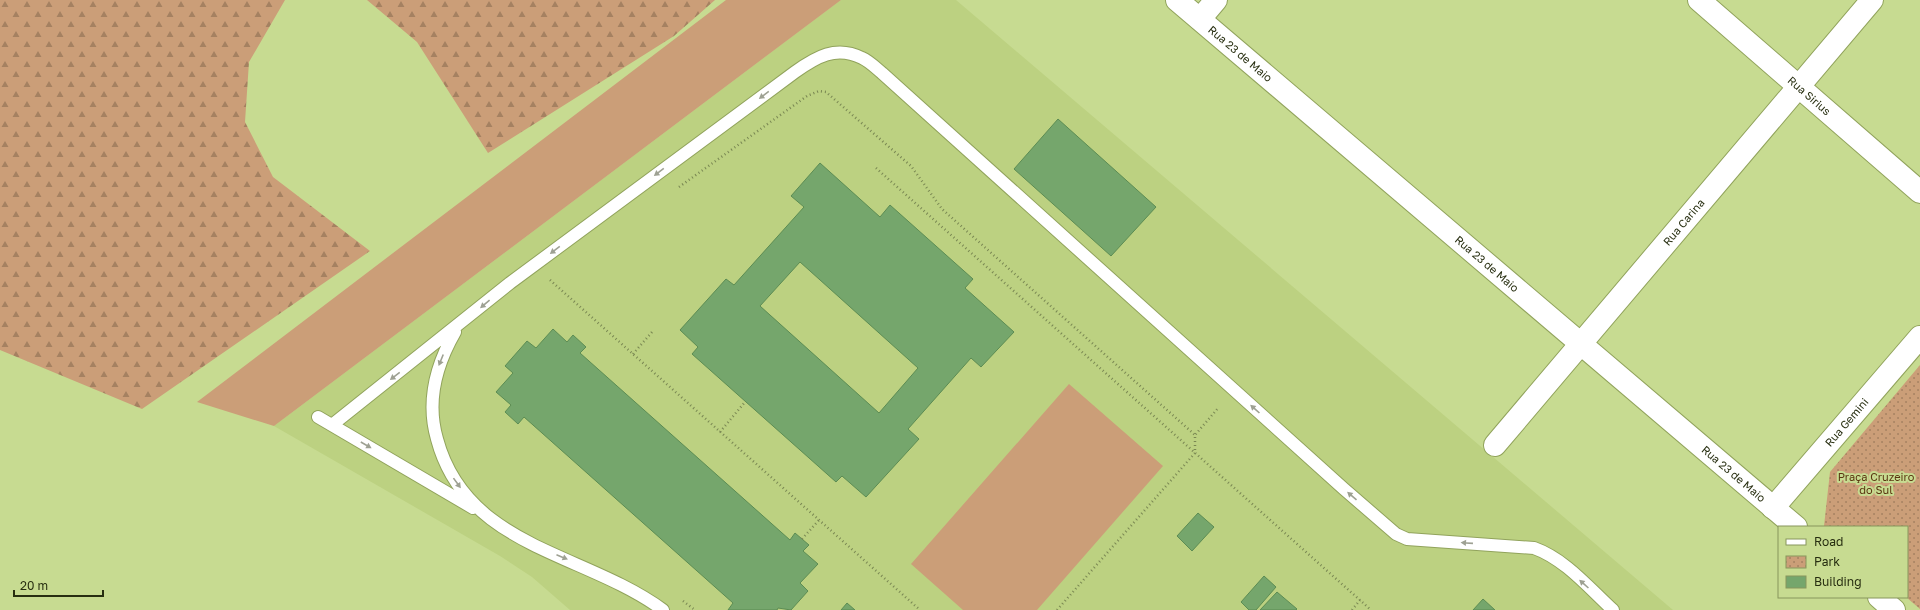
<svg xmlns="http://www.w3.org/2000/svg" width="1920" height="610" font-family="'Golos Text',sans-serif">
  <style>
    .built { fill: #bcd181 }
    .grass { fill: #cb9e78 }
    .forest { fill: url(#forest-firs) }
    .park { fill: url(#park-dots) }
    .building { fill: #75a66c; stroke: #5c8c53; fill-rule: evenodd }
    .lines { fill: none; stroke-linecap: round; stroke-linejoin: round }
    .lane-casing { stroke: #91a35c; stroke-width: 14 }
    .street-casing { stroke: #91a35c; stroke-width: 24 }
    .path { stroke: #798752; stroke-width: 2.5; stroke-dasharray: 1 3; stroke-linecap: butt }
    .lane { stroke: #fff; stroke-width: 12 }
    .street { stroke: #fff; stroke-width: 22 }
    .oneway { fill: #9ea193 }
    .labels { text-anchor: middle; stroke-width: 4; stroke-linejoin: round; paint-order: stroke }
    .street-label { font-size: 11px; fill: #272e10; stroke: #c7db91 }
    .park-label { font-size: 11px; fill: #5b3611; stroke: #c7db91 }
  </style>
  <defs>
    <pattern id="forest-firs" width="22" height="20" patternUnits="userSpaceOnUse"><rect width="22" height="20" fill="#cb9e78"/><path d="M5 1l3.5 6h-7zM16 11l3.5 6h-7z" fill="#a58161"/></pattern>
    <pattern id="park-dots" width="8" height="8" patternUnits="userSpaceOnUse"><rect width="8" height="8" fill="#cb9e78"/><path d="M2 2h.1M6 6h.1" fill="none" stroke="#a58161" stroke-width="1.8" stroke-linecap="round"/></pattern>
  </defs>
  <rect width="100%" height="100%" fill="#c7db91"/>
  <path class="built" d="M841 0H956L1673 610H570L532 577 500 556 274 426Z"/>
  <path class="grass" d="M726 0H841L274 426 197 402Z
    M1069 384 1163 466 1037 610H963L911 564Z"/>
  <path class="forest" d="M0 0H285L249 62 245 122 273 177 370 251 142 409 0 350Z
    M367 0H715L674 36 488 153 417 42Z"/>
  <path class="park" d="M1920 365V609L1906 597 1907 527 1824 526 1830 472Z"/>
  <path class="building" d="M1058 119 1156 207 1111 256 1014 169Z
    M820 163 880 217 890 205 973 279 965 288 1014 332 981 367 971 358 908 429 919 439 866 497 842 476 836 482 692 354 698 347 680 330 726 279 734 285 804 207 791 196ZM800 262 918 368 879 413 760 306Z
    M553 329 567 342 573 335 586 347 580 353 790 540 795 533 809 545 803 551 818 564 800 583 808 591 791 610 778 608 777 610H728L733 603 524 417 518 424 505 412 511 405 496 392 513 373 505 366 527 341 536 348Z
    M1198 513 1214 527 1192 551 1177 536Z
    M1264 576 1276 587 1256 610H1249L1241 602Z
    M1277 592 1297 609 1296 610H1260Z
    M1483 599 1495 610H1473Z
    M847 603 855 610H841Z"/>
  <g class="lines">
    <g class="lane-casing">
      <path id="lane" d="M455 332C436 365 426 401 437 439 466 548 584 552 663 610
        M318 417 473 508
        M332 425 510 283 795 72C816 57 836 45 862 58 869 61 876 68 882 73L1344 489 1396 534 1407 539 1534 548C1565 559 1589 588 1613 610"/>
    </g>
    <g class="street-casing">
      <g id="street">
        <path id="s1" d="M1177 0 1796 527"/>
        <path id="s2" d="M1699 0 1920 192"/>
        <path d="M1200 19 1216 0"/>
        <path id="s3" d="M1495 445 1872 0"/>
        <path id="s4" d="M1773 508 1920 337"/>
        <path d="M1879 597 1894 610"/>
      </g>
    </g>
    <path class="path" d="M876 168 1371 610
      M679 187 807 96 819 91 826 92 911 166 942 209 1195 435
      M550 280 920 610
      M633 354 652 332
      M720 432 745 402
      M802 539 819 520
      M683 601 695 610
      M1057 610 1195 453V435L1219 407
      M1352 610 1360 600"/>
    <use href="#lane" class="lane"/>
    <use href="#street" class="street"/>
  </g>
  <defs><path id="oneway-solid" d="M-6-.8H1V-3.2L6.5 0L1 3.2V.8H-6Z"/></defs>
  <g class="oneway">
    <use href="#oneway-solid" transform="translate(764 95) rotate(143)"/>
    <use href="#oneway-solid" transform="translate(659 172) rotate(143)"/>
    <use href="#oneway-solid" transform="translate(555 250) rotate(143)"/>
    <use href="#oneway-solid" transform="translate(485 304) rotate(140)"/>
    <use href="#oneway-solid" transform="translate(441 360) rotate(112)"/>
    <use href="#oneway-solid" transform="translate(395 376) rotate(142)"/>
    <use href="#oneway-solid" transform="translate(1255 409) rotate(-138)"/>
    <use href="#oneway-solid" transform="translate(366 445) rotate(30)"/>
    <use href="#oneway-solid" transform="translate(457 483) rotate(54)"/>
    <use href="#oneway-solid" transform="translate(1352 496) rotate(-139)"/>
    <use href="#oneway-solid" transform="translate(1467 543) rotate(-176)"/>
    <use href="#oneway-solid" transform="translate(562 557) rotate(23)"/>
    <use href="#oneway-solid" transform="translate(1584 584) rotate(-138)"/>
  </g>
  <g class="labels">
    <g class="street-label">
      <text dy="4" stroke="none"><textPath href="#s1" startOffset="83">Rua 23 de Maio</textPath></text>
      <text dy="4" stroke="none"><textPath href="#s2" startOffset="146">Rua Sirius</textPath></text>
      <text dy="4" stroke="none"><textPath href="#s3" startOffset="292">Rua Carina</textPath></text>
      <text dy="4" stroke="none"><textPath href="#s1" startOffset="407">Rua 23 de Maio</textPath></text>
      <text dy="4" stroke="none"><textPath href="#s4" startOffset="113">Rua Gemini</textPath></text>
      <text dy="4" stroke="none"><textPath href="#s1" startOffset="731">Rua 23 de Maio</textPath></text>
    </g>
    <g class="park-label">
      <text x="1876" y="481">Praça Cruzeiro<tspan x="1876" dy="13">do Sul</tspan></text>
    </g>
  </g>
  <rect x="1778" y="526" width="130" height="72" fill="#c7db91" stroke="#87965d"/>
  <rect x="1786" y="539" width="20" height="6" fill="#ffffff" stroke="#87965d"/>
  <text x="1814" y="546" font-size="12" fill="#272e10">Road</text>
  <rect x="1786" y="556" width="20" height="12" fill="url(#park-dots)" stroke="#87965d"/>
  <text x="1814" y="566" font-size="12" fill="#272e10">Park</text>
  <rect x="1786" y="576" width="20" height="12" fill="#75a66c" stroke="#87965d"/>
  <text x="1814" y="586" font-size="12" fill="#272e10">Building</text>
  <path d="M14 590v6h89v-6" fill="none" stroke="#272e10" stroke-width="2"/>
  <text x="20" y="590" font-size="12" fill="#272e10" stroke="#c7db91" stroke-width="3" paint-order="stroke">20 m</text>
</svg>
